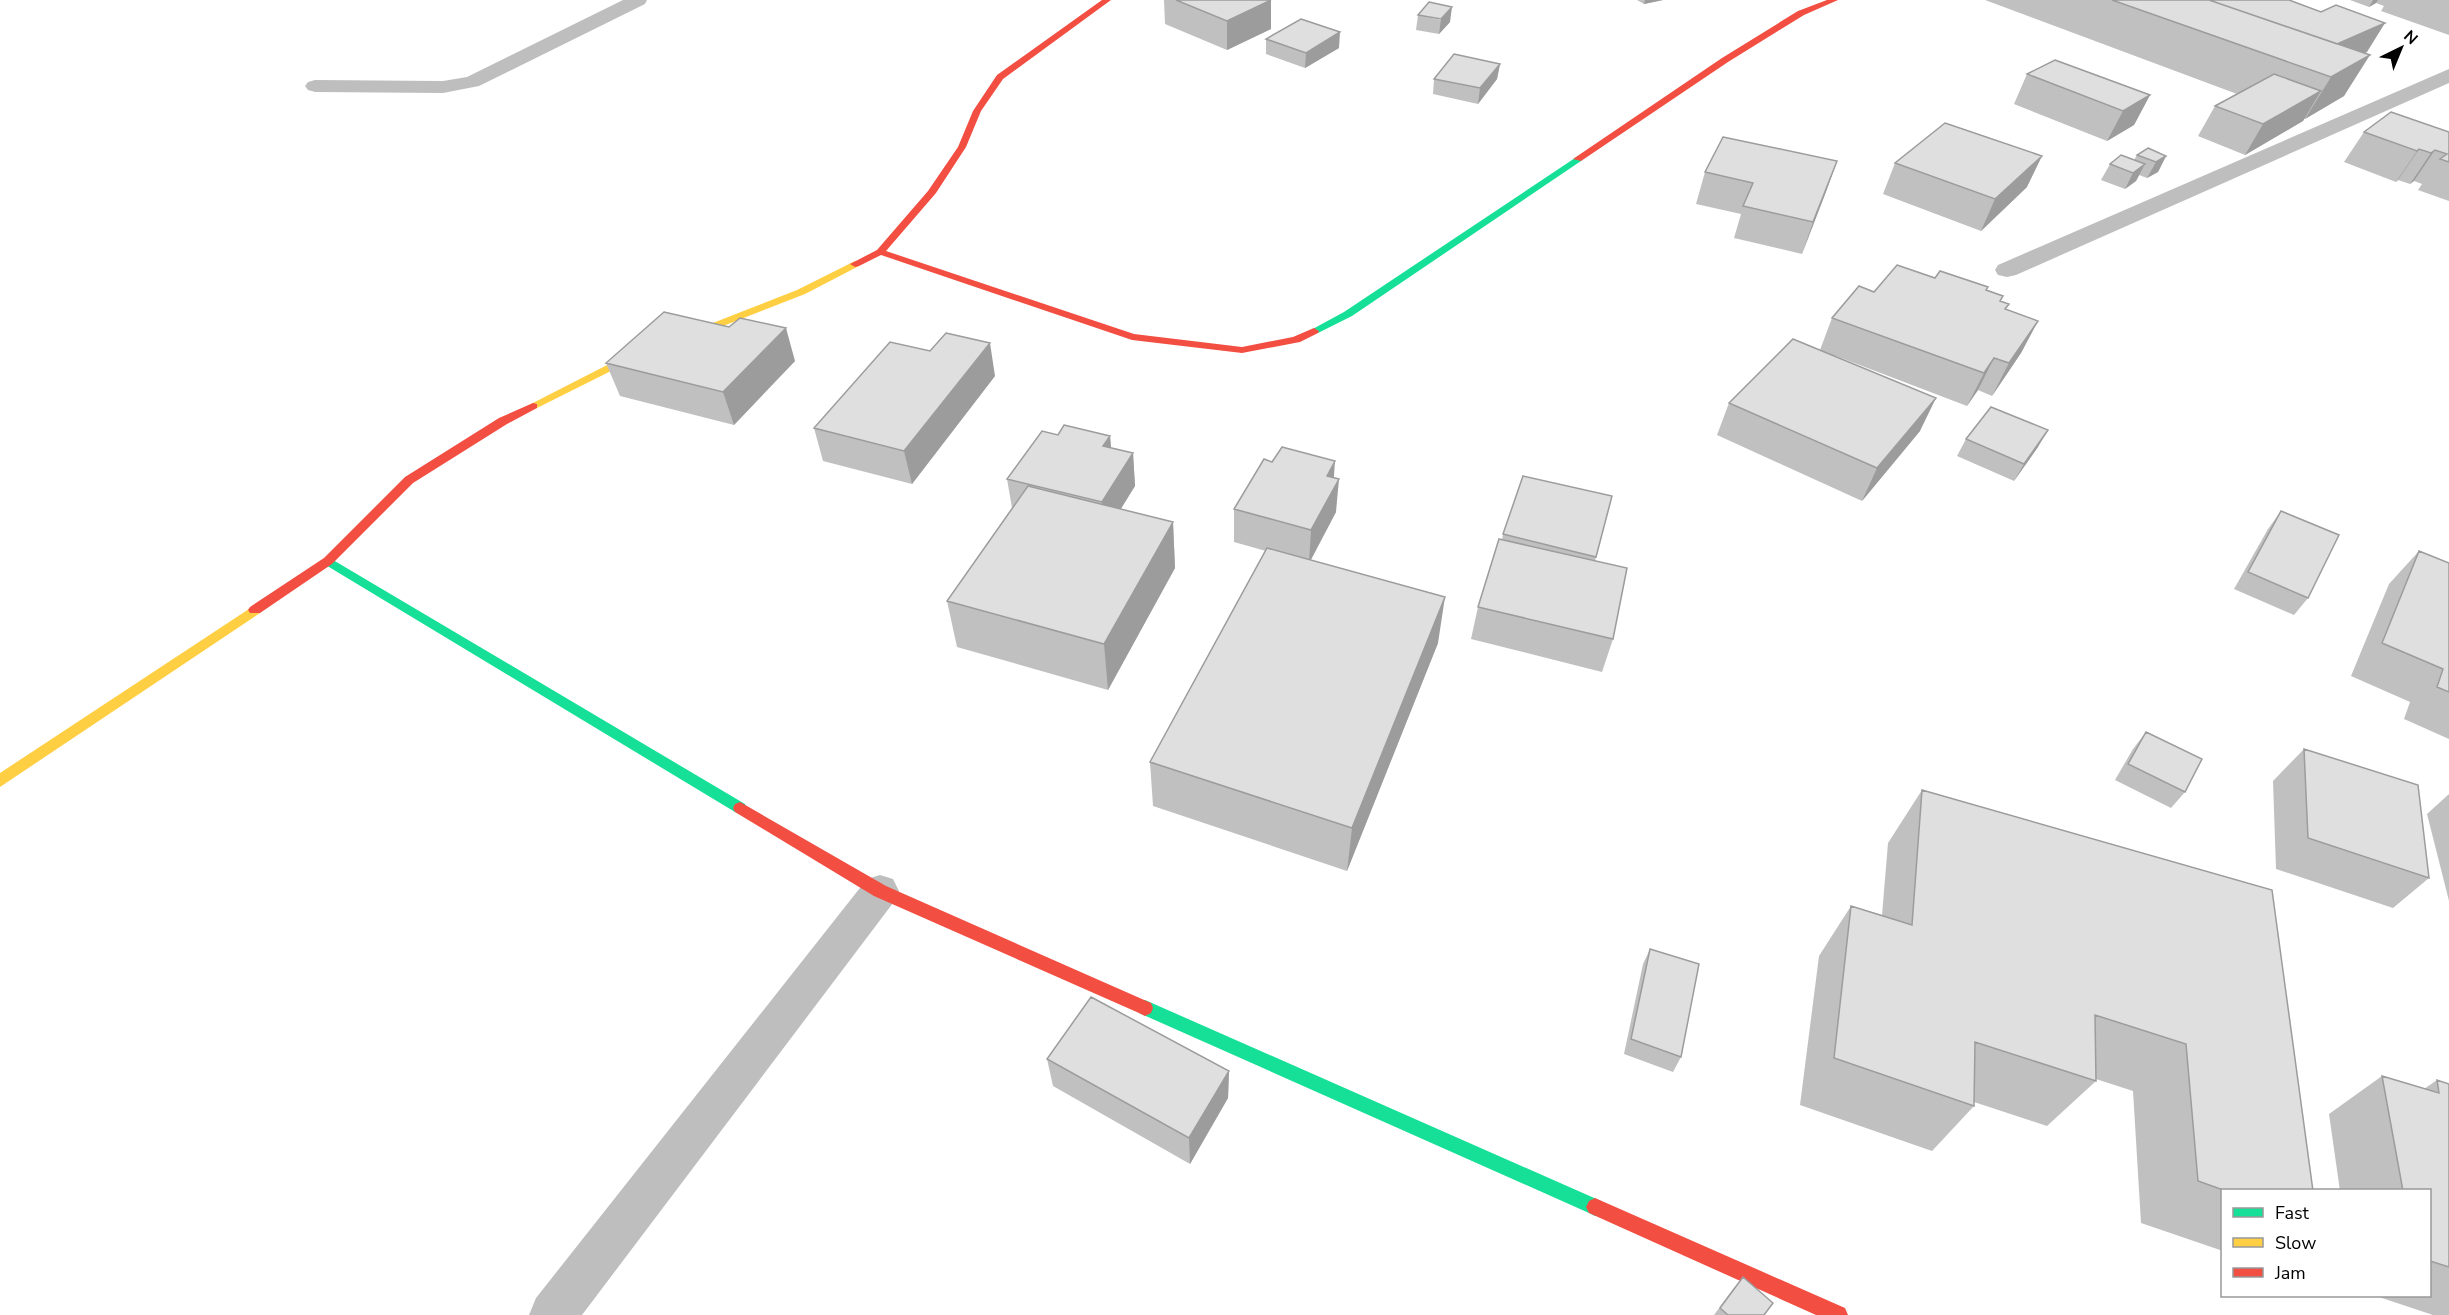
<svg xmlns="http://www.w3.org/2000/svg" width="2449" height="1315" font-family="'Nunito Sans',sans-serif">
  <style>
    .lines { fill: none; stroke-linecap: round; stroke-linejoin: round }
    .street { fill: #bebebe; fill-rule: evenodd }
    .fast { fill: #16e098; fill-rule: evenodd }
    .slow { fill: #ffcf43; fill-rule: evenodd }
    .jam { fill: #f24e42; fill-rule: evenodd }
    .wall { fill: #c0c0c0 }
    .shaded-wall { fill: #9c9c9c }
    .building { fill: #dfdfdf; stroke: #9c9c9c; stroke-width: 1.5 }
  </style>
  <rect width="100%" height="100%" fill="#fff"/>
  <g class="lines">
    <path class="street" d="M623 0H647L645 4 479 86 443 93 315 92 308 90 305 86 308 82 315 80 443 81 467 77Z
      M2449 69V83L2016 275 2007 277 1998 275 1995 270 1998 265Z
      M880 875 893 879 899 891 893 903 582 1315H529L536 1298 867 879Z"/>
    <path class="fast" d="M1578 156 1583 159 1581 161 1352 316 1318 333H1310L1309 331 1344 312Z
      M328 557 745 804 747 808 745 812 740 814 735 812 324 564 322 561Z
      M1145 1000 1601 1201 1604 1207 1601 1213 1595 1216 1589 1213 1139 1013 1137 1008 1139 1003Z"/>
    <path class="slow" d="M855 261 860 264 859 266 805 294 621 366 537 408 533 409 527 406 613 362 797 290Z
      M255 605 260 607 262 610 260 613 0 787V773Z"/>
    <path class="jam" d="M1102 0H1111L1003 79 981 111 966 147 936 193 886 251 1134 334 1242 347 1293 337 1314 328 1319 331 1318 333 1300 342 1242 353 1132 340 881 255 859 266 855 267 850 264 877 250 928 191 958 147 973 111 997 75Z
      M1827 0H1838L1804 15 1728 62 1581 161 1573 159 1722 58 1798 11Z
      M533 403 537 404V408L507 424 413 483 332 564 260 613H250L248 610 250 607 324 558 405 477 499 418Z
      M740 802 886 886 1151 1003 1153 1008 1151 1013 1145 1016 1139 1013 874 896 735 812 733 808 735 804Z
      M1595 1198 1845 1308 1848 1315H1816L1589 1213 1586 1207 1589 1201Z"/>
  </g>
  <path class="wall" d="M1164 0H1271V29L1227 50 1165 24Z
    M1637 0H1663L1644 4Z
    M1985 0H2291L2290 1 2367 52 2365 53 2344 96 2305 119H2304L2303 121 2245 155 2198 136 2215 106 2237 94Z
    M2350 0H2449V35L2381 11 2384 6 2376 3 2369 7Z
    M1418 15 1450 22 1439 34 1416 30Z
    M1266 39 1339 48 1305 68 1266 54Z
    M1500 64 1497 79 1478 104 1433 94 1434 79Z
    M2027 74 2150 95 2134 125 2107 141 2014 104Z
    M2364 132H2449V201L2418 190 2422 184 2414 181 2410 184 2398 180 2396 182 2344 162Z
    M2137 155 2166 156 2158 172 2147 178 2139 175 2136 181 2125 189 2101 180 2110 164 2134 160Z
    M1837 161 1802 254 1734 238 1741 214 1696 204 1705 172Z
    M1895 163 2027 187 1981 231 1883 194Z
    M1935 278 1986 290 2001 301 2009 304 2006 309 2038 321 2021 353 1992 396 1978 390 1967 406 1836 356 1920 431 1862 501 1717 435 1729 403 1820 350 1832 318 1874 292Z
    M795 361 734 425 620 396 606 363Z
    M995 376 912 484 823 461 814 428Z
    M1058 435 1110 436 1111 448 1133 453 1135 486 1120 509 1173 522 1175 568 1108 690 957 647 947 601 1012 508 1007 479Z
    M1966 439 2038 447 2014 481 1957 456Z
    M1334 478 1336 512 1311 560 1438 643 1347 871 1153 806 1150 762 1266 551 1234 542V509Z
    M1612 496 1595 561 1613 639 1602 672 1471 639 1478 607 1502 540 1503 534Z
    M2281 511 2308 598 2294 615 2234 589 2268 529Z
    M2419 551 2449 563V739L2404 719 2410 702 2351 676 2389 584Z
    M2146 732 2185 792 2171 808 2115 780 2133 749Z
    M2304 749 2429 878 2393 908 2276 869 2273 781Z
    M1922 790 2272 890 2313 1191H2223V1251L2141 1223 2133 1091 2096 1079V1081L2047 1126 1974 1102V1106L1932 1151 1800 1105 1819 956 1851 906 1882 915 1888 843Z
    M2449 794V901L2427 814Z
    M1650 949 1681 1057 1673 1072 1624 1054 1643 964Z
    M1047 1059 1229 1071 1228 1098 1190 1164 1053 1086Z
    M2382 1076 2424 1089 2437 1080 2449 1084V1315H2433L2376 1296H2430V1191H2340L2329 1114Z
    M1743 1277 1764 1315H1714L1733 1289Z"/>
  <path class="shaded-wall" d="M1271 0V29L1227 50V21Z
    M1645 0H1663L1644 4Z
    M2373 0H2378L2376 3 2369 7Z
    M1452 7 1450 22 1439 34 1441 19Z
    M2385 23 2367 52 2319 73 2331 46Z
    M1340 32 1339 48 1305 68 1306 53Z
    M2370 55 2344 96 2305 119 2331 77Z
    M1500 64 1497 79 1478 104 1480 88Z
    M2321 91 2303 121 2245 155 2263 124Z
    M2150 95 2134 125 2107 141 2123 111Z
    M2419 149 2398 180 2396 182 2417 151Z
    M2435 150 2414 181 2410 184 2431 153Z
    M2042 156 2027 187 1981 231 1995 199Z
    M2166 156 2158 172 2147 178 2156 162Z
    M1837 161 1826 192 1802 254 1813 222Z
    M2145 164 2136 181 2125 189 2133 173Z
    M2038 321 2021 353 1992 396 2009 363Z
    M786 328 795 361 734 425 723 392Z
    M990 343 995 376 912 484 904 451Z
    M1994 358 1978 390 1967 406 1984 373Z
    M1936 398 1920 431 1862 501 1877 468Z
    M2048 430 2038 447 2014 481 2024 464Z
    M1110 436 1113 469 1103 446Z
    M1133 453 1135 486 1105 535 1102 502Z
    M1335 461 1333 490 1339 479 1336 512 1309 563 1311 530 1327 476Z
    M1173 522 1175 568 1108 690 1104 644Z
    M1445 597 1438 643 1347 871 1352 828Z
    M1229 1071 1228 1098 1190 1164 1189 1138Z"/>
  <path class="building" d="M1176 0H1271L1227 21Z
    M2112 0H2209L2370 55 2331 77Z
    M2209 0H2289L2321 12 2336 5 2385 23 2337 44Z
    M1429 2 1452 7 1441 19 1418 15Z
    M1301 19 1340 32 1306 53 1266 39Z
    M1454 54 1500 64 1480 88 1434 79Z
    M2055 60 2150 95 2123 111 2027 74Z
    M2274 74 2321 91 2263 124 2215 106Z
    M2391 112 2449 132V162L2440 159 2447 154 2435 150 2431 153 2419 149 2417 151 2364 132Z
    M1945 123 2042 156 1995 199 1895 163Z
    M1723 137 1837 161 1813 222 1743 206 1753 183 1705 172Z
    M2148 148 2166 156 2156 162 2137 155Z
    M2121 155 2145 164 2133 173 2110 164Z
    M1897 265 1935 278 1940 271 1988 287 1986 290 2003 296 2000 301 2009 304 2005 309 2038 321 2009 363 1994 358 1984 373 1832 318 1859 286 1874 292Z
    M664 312 729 327 740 318 786 328 723 392 606 363Z
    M946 333 990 343 904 451 814 428 890 342 930 351Z
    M1793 339 1936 398 1877 468 1729 403Z
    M1991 407 2048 430 2024 464 1966 439Z
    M1064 425 1110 436 1103 446 1133 453 1102 502 1007 479 1042 431 1058 435Z
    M1282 447 1335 461 1327 476 1339 479 1311 530 1234 509 1264 459 1272 462Z
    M1523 476 1612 496 1596 557 1503 534Z
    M1028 486 1173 522 1104 644 947 601Z
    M2281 511 2339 535 2308 598 2248 572Z
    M1499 539 1627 568 1613 639 1478 607Z
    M1267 548 1445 597 1352 828 1150 762Z
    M2419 551 2449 563V692L2437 687 2443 669 2382 643Z
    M2146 732 2202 759 2185 792 2128 764Z
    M2304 749 2418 785 2429 878 2308 838Z
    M1922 790 2272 890 2313 1191H2226L2198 1181 2186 1044 2095 1015 2096 1081 1975 1042 1974 1106 1834 1058 1851 906 1912 925Z
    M1650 949 1699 964 1681 1057 1631 1039Z
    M1091 997 1229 1071 1189 1138 1047 1059Z
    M2382 1076 2439 1093 2437 1080 2449 1084V1267L2430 1261V1191H2403Z
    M1743 1277 1773 1303 1764 1315H1728L1720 1308Z"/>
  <rect x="2221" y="1189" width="210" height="108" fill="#ffffff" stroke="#999999" stroke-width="1.5"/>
  <rect x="2233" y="1208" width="30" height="9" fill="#16e098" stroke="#999999" stroke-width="1.5"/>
  <text x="2275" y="1219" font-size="18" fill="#000000">Fast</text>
  <rect x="2233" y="1238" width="30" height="9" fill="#ffcf43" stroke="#999999" stroke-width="1.5"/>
  <text x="2275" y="1249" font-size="18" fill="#000000">Slow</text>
  <rect x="2233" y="1268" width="30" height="9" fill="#f24e42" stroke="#999999" stroke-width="1.5"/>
  <text x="2275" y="1279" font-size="18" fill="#000000">Jam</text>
  <g transform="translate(2401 48) rotate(43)" stroke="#ffffff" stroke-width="4.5" paint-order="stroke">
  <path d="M0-4.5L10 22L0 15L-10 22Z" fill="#000000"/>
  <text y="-9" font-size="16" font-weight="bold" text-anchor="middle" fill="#000000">N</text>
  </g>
</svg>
